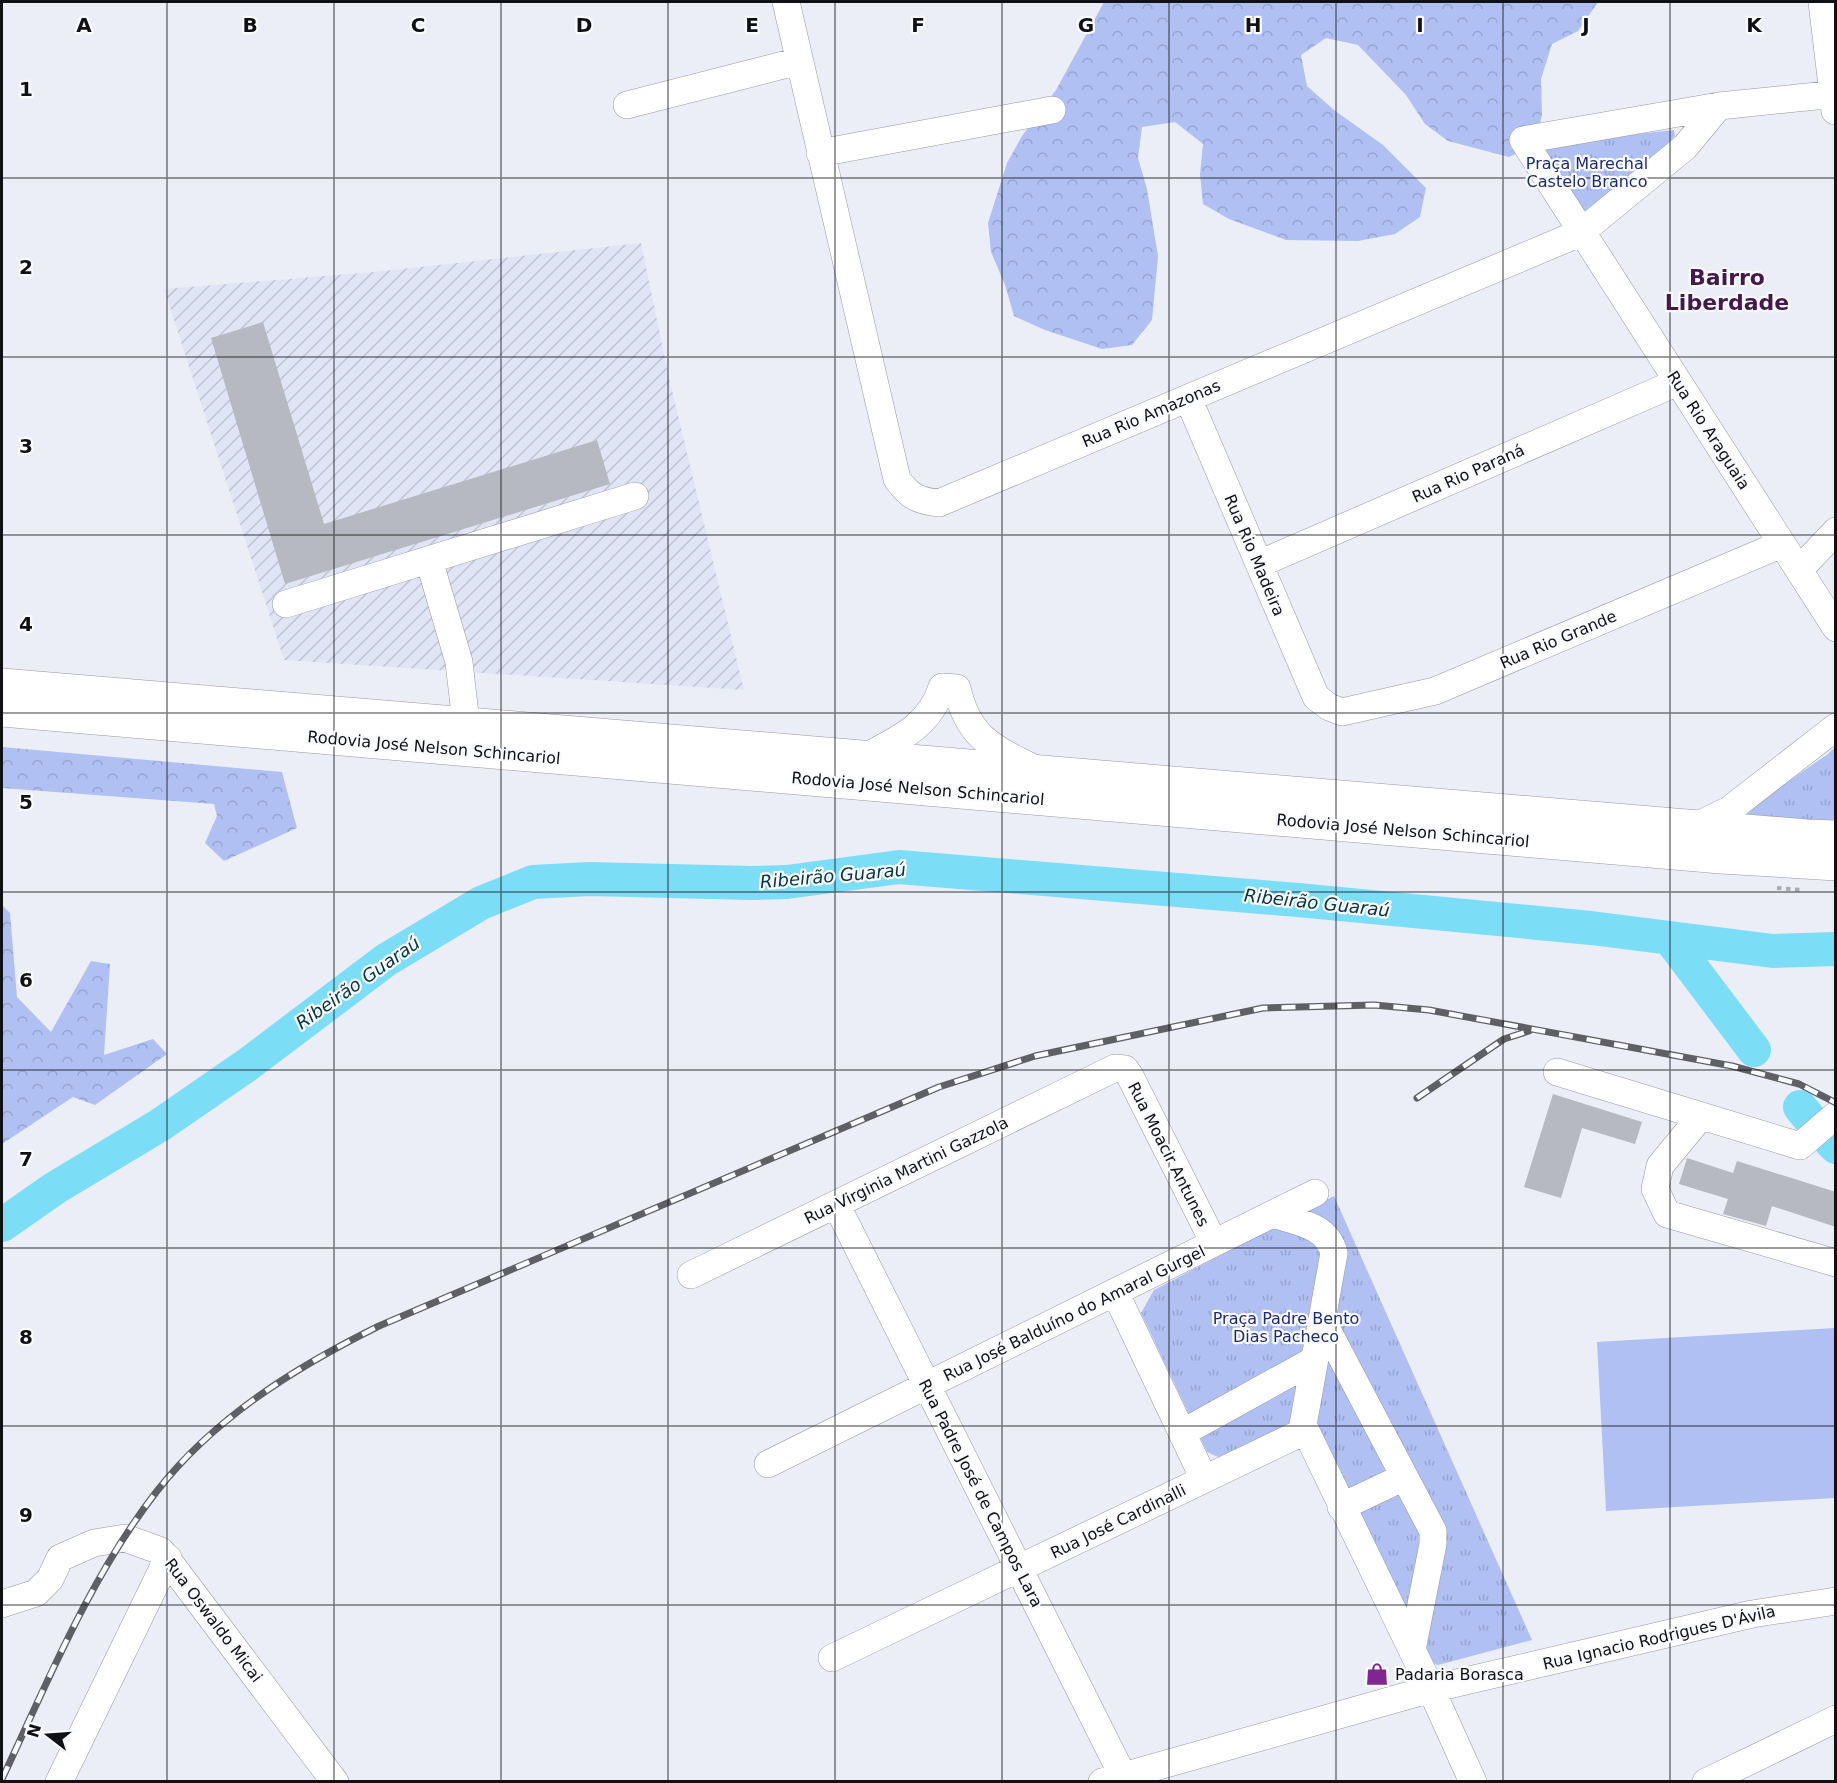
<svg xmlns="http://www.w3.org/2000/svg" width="1837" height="1783" font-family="'DejaVu Sans',sans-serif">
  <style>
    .industrial { fill: url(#industrial-furrows) }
    .grass { fill: #b0c0f2 }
    .forest { fill: url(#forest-crowns) }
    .park { fill: url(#park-tufts) }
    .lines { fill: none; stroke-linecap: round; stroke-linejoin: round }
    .river { stroke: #7cddf7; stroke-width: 34 }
    .building { fill: #b6b9c1 }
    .minor-casing { stroke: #9799a1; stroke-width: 28 }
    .major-casing { stroke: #9799a1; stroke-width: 34 }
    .path { stroke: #a9acb2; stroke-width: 4; stroke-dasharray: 4.5 4.5; stroke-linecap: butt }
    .minor { stroke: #fff; stroke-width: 27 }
    .major { stroke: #fff; stroke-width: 33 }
    .rail-casing { stroke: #5f6065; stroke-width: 7 }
    .rail { stroke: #fafbfe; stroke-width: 4.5; stroke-dasharray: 14; stroke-linecap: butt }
    .grid { fill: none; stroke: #101114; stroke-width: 1.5; stroke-opacity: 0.55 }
    .labels { text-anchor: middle; stroke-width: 4.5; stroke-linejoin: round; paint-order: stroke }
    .park-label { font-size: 16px; fill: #1f2a75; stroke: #fafbfe }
    .street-label { font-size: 16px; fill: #101114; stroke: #fafbfe }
    .poi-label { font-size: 16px; fill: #101114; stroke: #fafbfe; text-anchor: start }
    .water-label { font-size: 18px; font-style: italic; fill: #053540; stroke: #fafbfe }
    .district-label { font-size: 22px; font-weight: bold; fill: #44194d; stroke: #fafbfe }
    .grid-label { font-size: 20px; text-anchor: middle; font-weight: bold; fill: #101114; stroke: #fafbfe; stroke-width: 4.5; stroke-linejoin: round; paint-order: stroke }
  </style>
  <defs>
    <pattern id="industrial-furrows" width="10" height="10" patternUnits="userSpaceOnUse" patternTransform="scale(1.5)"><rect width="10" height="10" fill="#e0e5f5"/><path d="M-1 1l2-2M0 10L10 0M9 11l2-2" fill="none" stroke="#bfc3d1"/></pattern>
    <pattern id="forest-crowns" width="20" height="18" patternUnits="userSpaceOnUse" patternTransform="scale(1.5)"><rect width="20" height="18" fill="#b0c0f2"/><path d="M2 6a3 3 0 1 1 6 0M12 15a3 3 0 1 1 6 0" fill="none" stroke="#96a4cf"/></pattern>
    <pattern id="park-tufts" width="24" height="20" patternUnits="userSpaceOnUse" patternTransform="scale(1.5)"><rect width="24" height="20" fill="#b0c0f2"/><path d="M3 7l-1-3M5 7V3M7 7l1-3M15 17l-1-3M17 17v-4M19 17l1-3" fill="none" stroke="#96a4cf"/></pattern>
  </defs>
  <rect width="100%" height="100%" fill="#ebeef6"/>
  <path class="industrial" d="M641 243 669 378 744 690 284 660 164 289 374 272Z"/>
  <path class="grass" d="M1835 1328V1498L1606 1511 1597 1342Z"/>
  <path class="forest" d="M1104 2H1598L1578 31 1552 44 1541 79 1542 114 1536 144 1509 157 1448 141 1425 124 1406 95 1358 45 1326 38 1301 55 1307 86 1334 110 1383 145 1426 188 1420 217 1395 234 1358 241 1286 240 1229 219 1203 204 1200 174 1203 144 1175 122 1142 127 1138 158 1147 189 1158 256 1152 320 1132 345 1102 349 1045 330 1014 316 1005 285 991 252 988 223 1007 163 1022 136 1056 90Z
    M2 747 282 772 297 828 224 861 205 843 217 816 214 804 2 788Z
    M2 905 10 913 17 997 51 1032 91 961 110 964 104 1055 153 1039 167 1054 95 1105 73 1097 2 1144Z"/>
  <path class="park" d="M1674 130 1675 136 1656 156 1585 215 1538 151 1547 144Z
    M1835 747V826L1732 820 1828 754Z
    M1334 1196 1532 1640 1438 1665 1433 1663 1312 1418 1218 1457 1207 1452 1141 1313 1154 1290Z"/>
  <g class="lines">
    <path class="river" d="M1671 940 1754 1050
      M1800 1107 1810 1119
      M1830 1141 1836 1147
      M2 1225 55 1188 160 1125 247 1065 386 960 481 903 533 882 589 879 751 883 787 882 899 867 1298 900 1591 928 1773 951 1836 949"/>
  </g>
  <path class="building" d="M263 322 324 524 597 440 610 484 285 584 211 338Z
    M1553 1094 1642 1122 1635 1144 1582 1128 1561 1198 1524 1187Z
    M1687 1158 1733 1173 1737 1161 1836 1192V1227L1772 1206 1766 1226 1723 1214 1728 1199 1679 1184Z"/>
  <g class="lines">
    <g class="minor-casing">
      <path id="minor" d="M786 2 897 479C909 496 918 501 939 503L1580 233 1685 147 1719 106 1836 94
        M1822 2 1835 111
        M627 105 799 61
        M1719 106 1523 140 1836 628
        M820 153 1052 110
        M1188 398 1316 697 1329 707 1342 712 1435 691 1782 544
        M429 560 459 662 466 723
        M1259 564 1678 382
        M1799 570 1836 531
        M286 604 635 496
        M865 757C899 739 930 726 942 687L957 688C968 738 992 747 1035 769
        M1694 827 1729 810 1836 727
        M1557 1072 1800 1146 1836 1115
        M1701 1116 1660 1166 1655 1189 1667 1214 1836 1263
        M836 1204 1126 1782
        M1273 1214C1298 1222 1327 1225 1334 1253L1303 1425 1431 1689 1473 1782
        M691 1275 1115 1068 1125 1069 1130 1076 1214 1243
        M1115 1292 1204 1479
        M1322 1320 1433 1531V1544L1412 1650
        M1182 1433 1314 1360
        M768 1464 1315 1193
        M1341 1507 1404 1477
        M2 1604 36 1593 50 1579 60 1558 94 1543 125 1538 161 1551 335 1782
        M832 1658 1305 1431
        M59 1782 168 1558
        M1102 1782 1431 1689 1752 1614 1836 1601
        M1706 1782 1836 1719"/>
    </g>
    <g class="major-casing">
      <path id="major" d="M2 685 1807 836 1836 837
        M2 710 1721 857 1836 864"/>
    </g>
    <path class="path" d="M1836 778V784
      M1777 888 1802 890"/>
    <use href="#minor" class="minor"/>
    <use href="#major" class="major"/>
    <g class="rail-casing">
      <path id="rail" d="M1417 1098 1504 1039 1529 1031
        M2 1779C48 1681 90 1577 157 1491 215 1417 296 1367 379 1326L939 1087 1035 1056 1263 1008 1374 1005 1429 1010 1732 1066 1799 1084 1836 1103"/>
    </g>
    <use href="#rail" class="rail"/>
  </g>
  <path class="grid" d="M167 2V1782M334 2V1782M501 2V1782M668 2V1782M835 2V1782M1002 2V1782M1169 2V1782M1336 2V1782M1503 2V1782M1670 2V1782M2 178H1836M2 357H1836M2 535H1836M2 713H1836M2 892H1836M2 1070H1836M2 1248H1836M2 1426H1836M2 1605H1836"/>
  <defs>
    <g id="shop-bare" transform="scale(1.8)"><path d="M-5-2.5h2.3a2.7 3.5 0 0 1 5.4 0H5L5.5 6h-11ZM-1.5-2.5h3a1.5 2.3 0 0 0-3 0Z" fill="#802592" stroke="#fafbfe" stroke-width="2.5" paint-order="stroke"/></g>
  </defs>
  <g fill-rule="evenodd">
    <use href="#shop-bare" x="1377" y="1674"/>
  </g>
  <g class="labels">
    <g class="park-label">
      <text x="1587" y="169">Praça Marechal<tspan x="1587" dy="18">Castelo Branco</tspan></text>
      <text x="1286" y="1324">Praça Padre Bento<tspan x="1286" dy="18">Dias Pacheco</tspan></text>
    </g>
    <g class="street-label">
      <text transform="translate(1151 413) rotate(-23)" y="6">Rua Rio Amazonas</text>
      <text transform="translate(1709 430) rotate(57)" y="6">Rua Rio Araguaia</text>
      <text transform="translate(1468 473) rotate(-24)" y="6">Rua Rio Paraná</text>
      <text transform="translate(1255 555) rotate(67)" y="6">Rua Rio Madeira</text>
      <text transform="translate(1558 639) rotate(-23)" y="6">Rua Rio Grande</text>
      <text transform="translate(434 747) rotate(5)" y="6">Rodovia José Nelson Schincariol</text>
      <text transform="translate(918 788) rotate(5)" y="6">Rodovia José Nelson Schincariol</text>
      <text transform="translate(1403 830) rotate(5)" y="6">Rodovia José Nelson Schincariol</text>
      <text transform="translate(1169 1154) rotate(63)" y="6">Rua Moacir Antunes</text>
      <text transform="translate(906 1170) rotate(-26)" y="6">Rua Virginia Martini Gazzola</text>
      <text transform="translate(1074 1313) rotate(-26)" y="6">Rua José Balduíno do Amaral Gurgel</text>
      <text transform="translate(981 1493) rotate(63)" y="6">Rua Padre José de Campos Lara</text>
      <text transform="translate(1118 1521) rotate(-26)" y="6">Rua José Cardinalli</text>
      <text transform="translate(214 1620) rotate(53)" y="6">Rua Oswaldo Micai</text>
      <text transform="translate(1659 1637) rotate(-13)" y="6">Rua Ignacio Rodrigues D'Ávila</text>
    </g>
    <g class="poi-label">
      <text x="1395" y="1680">Padaria Borasca</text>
    </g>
    <g class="water-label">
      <text transform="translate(833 876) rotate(-5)" y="6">Ribeirão Guaraú</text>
      <text transform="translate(1317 903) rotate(6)" y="6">Ribeirão Guaraú</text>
      <text transform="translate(358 983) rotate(-35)" y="6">Ribeirão Guaraú</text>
    </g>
    <g class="district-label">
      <text x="1727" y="285">Bairro<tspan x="1727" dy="25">Liberdade</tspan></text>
    </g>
  </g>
  <g class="grid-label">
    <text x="84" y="32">A</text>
    <text x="250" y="32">B</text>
    <text x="418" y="32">C</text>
    <text x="584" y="32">D</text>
    <text x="752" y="32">E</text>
    <text x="918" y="32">F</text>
    <text x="1086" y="32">G</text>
    <text x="1253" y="32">H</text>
    <text x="1420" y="32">I</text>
    <text x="1586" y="32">J</text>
    <text x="1754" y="32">K</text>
    <text x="26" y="96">1</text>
    <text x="26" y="274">2</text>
    <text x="26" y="453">3</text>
    <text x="26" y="631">4</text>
    <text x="26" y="809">5</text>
    <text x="26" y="987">6</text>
    <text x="26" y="1166">7</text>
    <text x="26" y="1344">8</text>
    <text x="26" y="1522">9</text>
  </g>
  <rect width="1837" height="1783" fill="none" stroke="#101114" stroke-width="6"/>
  <g transform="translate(48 1735) rotate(287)" stroke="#fafbfe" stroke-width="4.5" paint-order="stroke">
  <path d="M0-4.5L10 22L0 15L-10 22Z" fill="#101114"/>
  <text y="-9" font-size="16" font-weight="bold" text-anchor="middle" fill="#101114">N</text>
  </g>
</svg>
